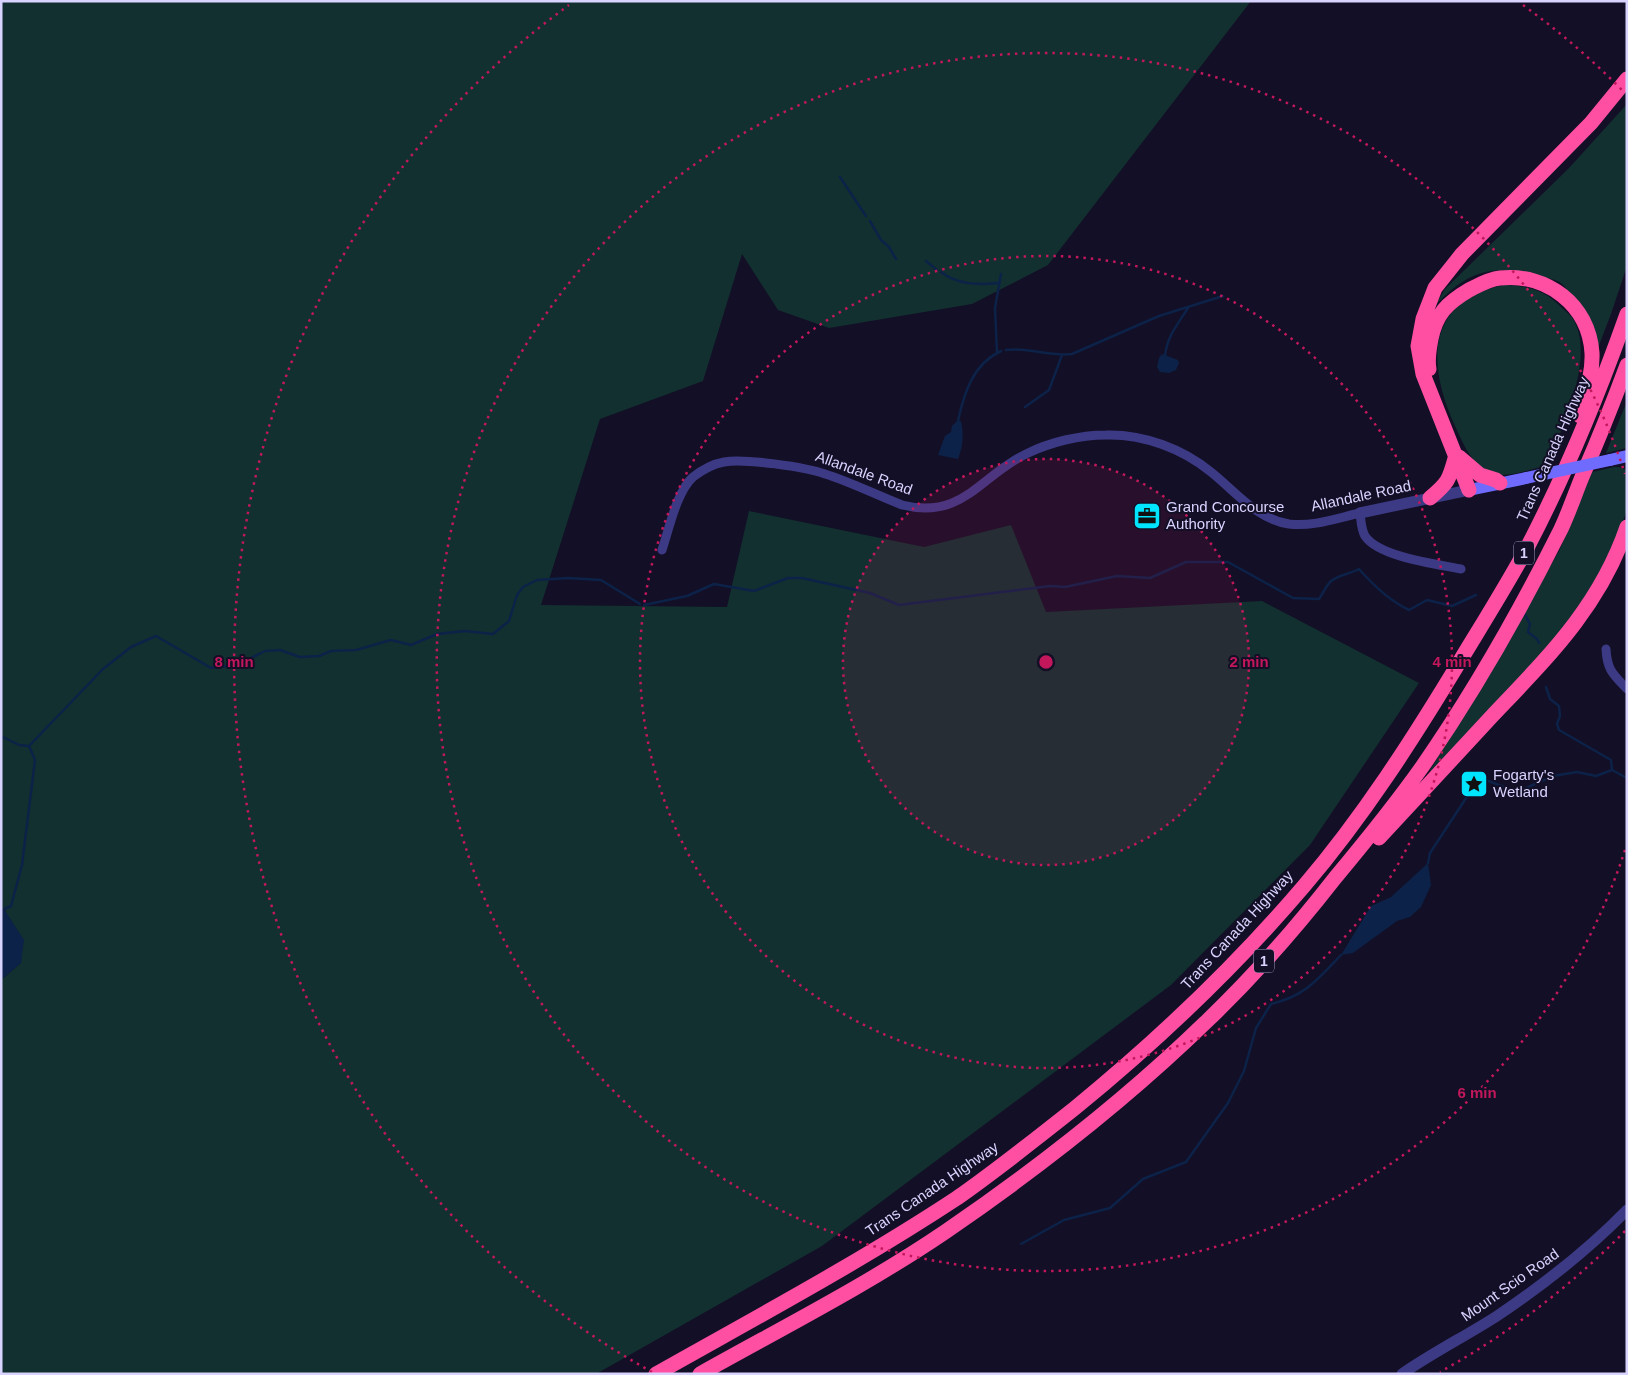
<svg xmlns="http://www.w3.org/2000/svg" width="1628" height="1375" font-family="Helvetica,sans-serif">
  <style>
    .green { fill: #12302f }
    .water { fill: #0c2248 }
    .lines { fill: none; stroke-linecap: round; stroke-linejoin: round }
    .stream { stroke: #0c2248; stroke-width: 2.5 }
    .minor { stroke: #3d3a85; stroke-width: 9 }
    .tertiary { stroke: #3d3a85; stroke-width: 11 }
    .secondary { stroke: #6f6bff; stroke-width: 12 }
    .motorway { stroke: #ff4fa3; stroke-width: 15 }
    .secondary-bridge { stroke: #6f6bff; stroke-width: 12 }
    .ring { fill: none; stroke: #c2185b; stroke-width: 2.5; stroke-dasharray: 2.5 5 }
    .labels { text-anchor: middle; stroke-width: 4; stroke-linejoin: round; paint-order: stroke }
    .shield { fill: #130f26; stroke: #9e99be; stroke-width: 1 }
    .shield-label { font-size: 14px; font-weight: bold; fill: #d9d4ff }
    .street-label { font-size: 15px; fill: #d9d4ff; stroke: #130f26 }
    .poi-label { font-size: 15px; fill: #d9d4ff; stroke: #130f26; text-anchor: start }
    .centre { fill: #c2185b; stroke: #130f26; stroke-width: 2.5 }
    .ring-label { font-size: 15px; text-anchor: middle; font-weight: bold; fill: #c2185b; stroke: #130f26; stroke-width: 4; stroke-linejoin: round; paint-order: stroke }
  </style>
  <rect width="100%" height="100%" fill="#130f26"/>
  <path class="green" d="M1 1H1251L1048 265 972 304 829 328 778 310 742 254 703 381 600 419 541 605 727 607 749 511 924 547 1011 525 1046 612 1262 601 1419 683 1310 845 1171 985 822 1246 596 1374H1V980L21 963 5 909 1 910Z
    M1627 104V266L1611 314 1596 353C1587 330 1581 302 1562 284 1557 279 1545 278 1537 276 1492 263 1466 272 1435 306L1445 289 1569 168Z
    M1504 285C1529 286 1545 290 1562 308 1566 311 1570 315 1573 319 1596 357 1562 427 1548 465 1535 468 1508 478 1496 474 1473 468 1464 446 1455 426 1427 365 1425 301 1504 285Z
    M1627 401V448L1606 453Z
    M1614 467H1619L1627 470V509L1614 550 1573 619 1432 773 1430 770 1432 767 1559 551 1592 472Z"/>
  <path class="water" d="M1162 354 1178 360 1179 363 1176 370 1169 373 1160 372 1157 367 1159 358Z
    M957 421H961C964 434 963 447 958 459L938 455 945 436 951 432 952 426Z
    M1428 863 1431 885 1421 907 1410 917 1397 921 1353 953 1341 955 1371 906 1391 897Z
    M4 909 24 940 21 963 1 980V910Z"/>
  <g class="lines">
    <path class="stream" d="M840 177 866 216
      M870 221 881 240 889 247 896 259
      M926 261 937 270
      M941 272C958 285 978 285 998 283
      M1006 350C1028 347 1050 357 1072 354L1159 316 1223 296
      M997 353 995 308 1001 274
      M1165 356C1167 336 1178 324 1188 308
      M1025 407 1049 390 1062 355
      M958 421C964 393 973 364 1001 351
      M644 605 687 596 714 584 754 591 788 578H802L870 593 899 605 1050 586 1065 587 1117 576 1150 578 1186 562H1228L1293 598 1319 599C1323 593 1326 586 1331 581 1338 575 1350 574 1359 569 1373 585 1390 601 1409 610L1427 600 1452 606 1476 595
      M1524 613 1530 624 1528 632 1537 639 1539 643
      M1546 687 1550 699 1559 706 1560 716 1557 724 1559 730 1611 760 1612 770
      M1 736 19 745 29 746
      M29 746 103 669 131 647 156 636 211 668 237 665 265 651 280 650 300 657 319 656 331 651 356 650 391 640 411 645 437 634 465 631 493 634 509 621 517 595 523 587 537 580 568 578 601 580 640 604
      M1612 770 1627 778
      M1428 863 1430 853 1474 786 1486 780 1517 792 1553 776 1577 772 1596 776 1612 770
      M4 909 11 906 22 865 35 760 29 746
      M1021 1244 1064 1220 1110 1208 1143 1179 1186 1162 1228 1103 1244 1071 1256 1028 1271 1004C1305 996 1317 980 1341 955"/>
    <path class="minor" d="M662 550C669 529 677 491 693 477 702 470 713 464 724 462 743 458 806 467 825 474 851 482 876 495 902 505 963 520 980 476 1026 454 1050 442 1080 435 1106 435 1144 434 1183 449 1211 472 1235 491 1256 519 1289 524 1313 527 1337 518 1360 513 1361 520 1361 529 1365 536 1379 557 1436 564 1461 569
      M1606 649C1607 670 1613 674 1627 689"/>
    <path class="tertiary" d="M1360 513 1469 490
      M1402 1374C1432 1353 1466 1336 1497 1316 1543 1285 1588 1250 1627 1210"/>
    <path class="secondary" d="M1610 460 1627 456
      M1469 490 1526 478"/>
    <path class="motorway" d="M1429 369C1427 359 1429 350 1431 339 1436 314 1447 303 1469 290 1479 285 1489 279 1500 278 1547 273 1589 305 1592 353 1593 374 1585 396 1580 416
      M1459 457 1480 475 1496 480 1500 483
      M1469 490 1423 374 1418 346 1423 319 1435 288 1462 254 1591 123 1627 79
      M1430 498C1450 481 1449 479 1456 455
      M1379 838C1417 797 1455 756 1493 715 1549 656 1600 606 1627 527
      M656 1374C757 1317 860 1262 957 1198 997 1170 1036 1139 1075 1108 1157 1041 1235 967 1304 886 1363 817 1413 739 1460 661 1483 623 1507 585 1528 546 1567 471 1599 393 1627 314
      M700 1374C782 1328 867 1285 945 1232 1037 1169 1128 1098 1208 1020 1254 976 1296 928 1335 878 1365 842 1395 805 1422 767 1474 692 1520 611 1561 529 1569 512 1575 494 1582 477 1598 440 1613 403 1627 365"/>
    <path class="secondary-bridge" d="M1526 478 1610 460"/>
  </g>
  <circle cx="1046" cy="662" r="203" fill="#c2185b" fill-opacity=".12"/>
  <g class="ring">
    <circle cx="1046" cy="662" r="203"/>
    <circle cx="1046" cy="662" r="406"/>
    <path d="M1625 850A609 609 0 1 1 1625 474"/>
    <path d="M1625 1231A812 812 0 0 1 1440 1372M652 1372A812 812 0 0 1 569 5M1523 5A812 812 0 0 1 1625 93"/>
  </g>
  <defs>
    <g id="office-square" transform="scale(1.4375)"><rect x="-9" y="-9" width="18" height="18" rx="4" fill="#00e5ff" stroke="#130f26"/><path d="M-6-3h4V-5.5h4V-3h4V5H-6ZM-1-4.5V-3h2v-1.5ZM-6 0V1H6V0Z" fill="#111"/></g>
    <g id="sight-square" transform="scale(1.4375)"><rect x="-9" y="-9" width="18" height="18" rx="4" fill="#00e5ff" stroke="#130f26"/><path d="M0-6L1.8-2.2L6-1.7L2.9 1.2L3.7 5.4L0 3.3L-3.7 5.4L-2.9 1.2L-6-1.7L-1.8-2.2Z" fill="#111"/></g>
  </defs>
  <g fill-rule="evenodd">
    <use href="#office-square" x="1147" y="516"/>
    <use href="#sight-square" x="1474" y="784"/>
  </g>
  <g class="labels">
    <g class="shield">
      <rect x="1514" y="541.5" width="20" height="23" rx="4"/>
      <rect x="1254" y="949.5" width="20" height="23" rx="4"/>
    </g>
    <g class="shield-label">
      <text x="1524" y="558">1</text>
      <text x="1264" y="966">1</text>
    </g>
    <g class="street-label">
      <text transform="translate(1553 449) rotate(-66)" y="5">Trans Canada Highway</text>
      <text transform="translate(864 473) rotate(20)" y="5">Allandale Road</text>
      <text transform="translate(1361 496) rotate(-12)" y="5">Allandale Road</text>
      <text transform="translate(1237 930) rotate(-47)" y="5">Trans Canada Highway</text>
      <text transform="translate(932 1189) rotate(-34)" y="5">Trans Canada Highway</text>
      <text transform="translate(1510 1285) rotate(-35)" y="5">Mount Scio Road</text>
    </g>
    <g class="poi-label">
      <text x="1166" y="512">Grand Concourse<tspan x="1166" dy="17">Authority</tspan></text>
      <text x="1493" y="780">Fogarty's<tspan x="1493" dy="17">Wetland</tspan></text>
    </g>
  </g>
  <circle cx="1046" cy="662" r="8" class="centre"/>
  <g class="ring-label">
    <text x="1249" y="667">2 min</text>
    <text x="1452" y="667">4 min</text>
    <text x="234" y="667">8 min</text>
    <text x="1477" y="1098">6 min</text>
  </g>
  <rect width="1628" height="1375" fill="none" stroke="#d9d4ff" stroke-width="5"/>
</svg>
